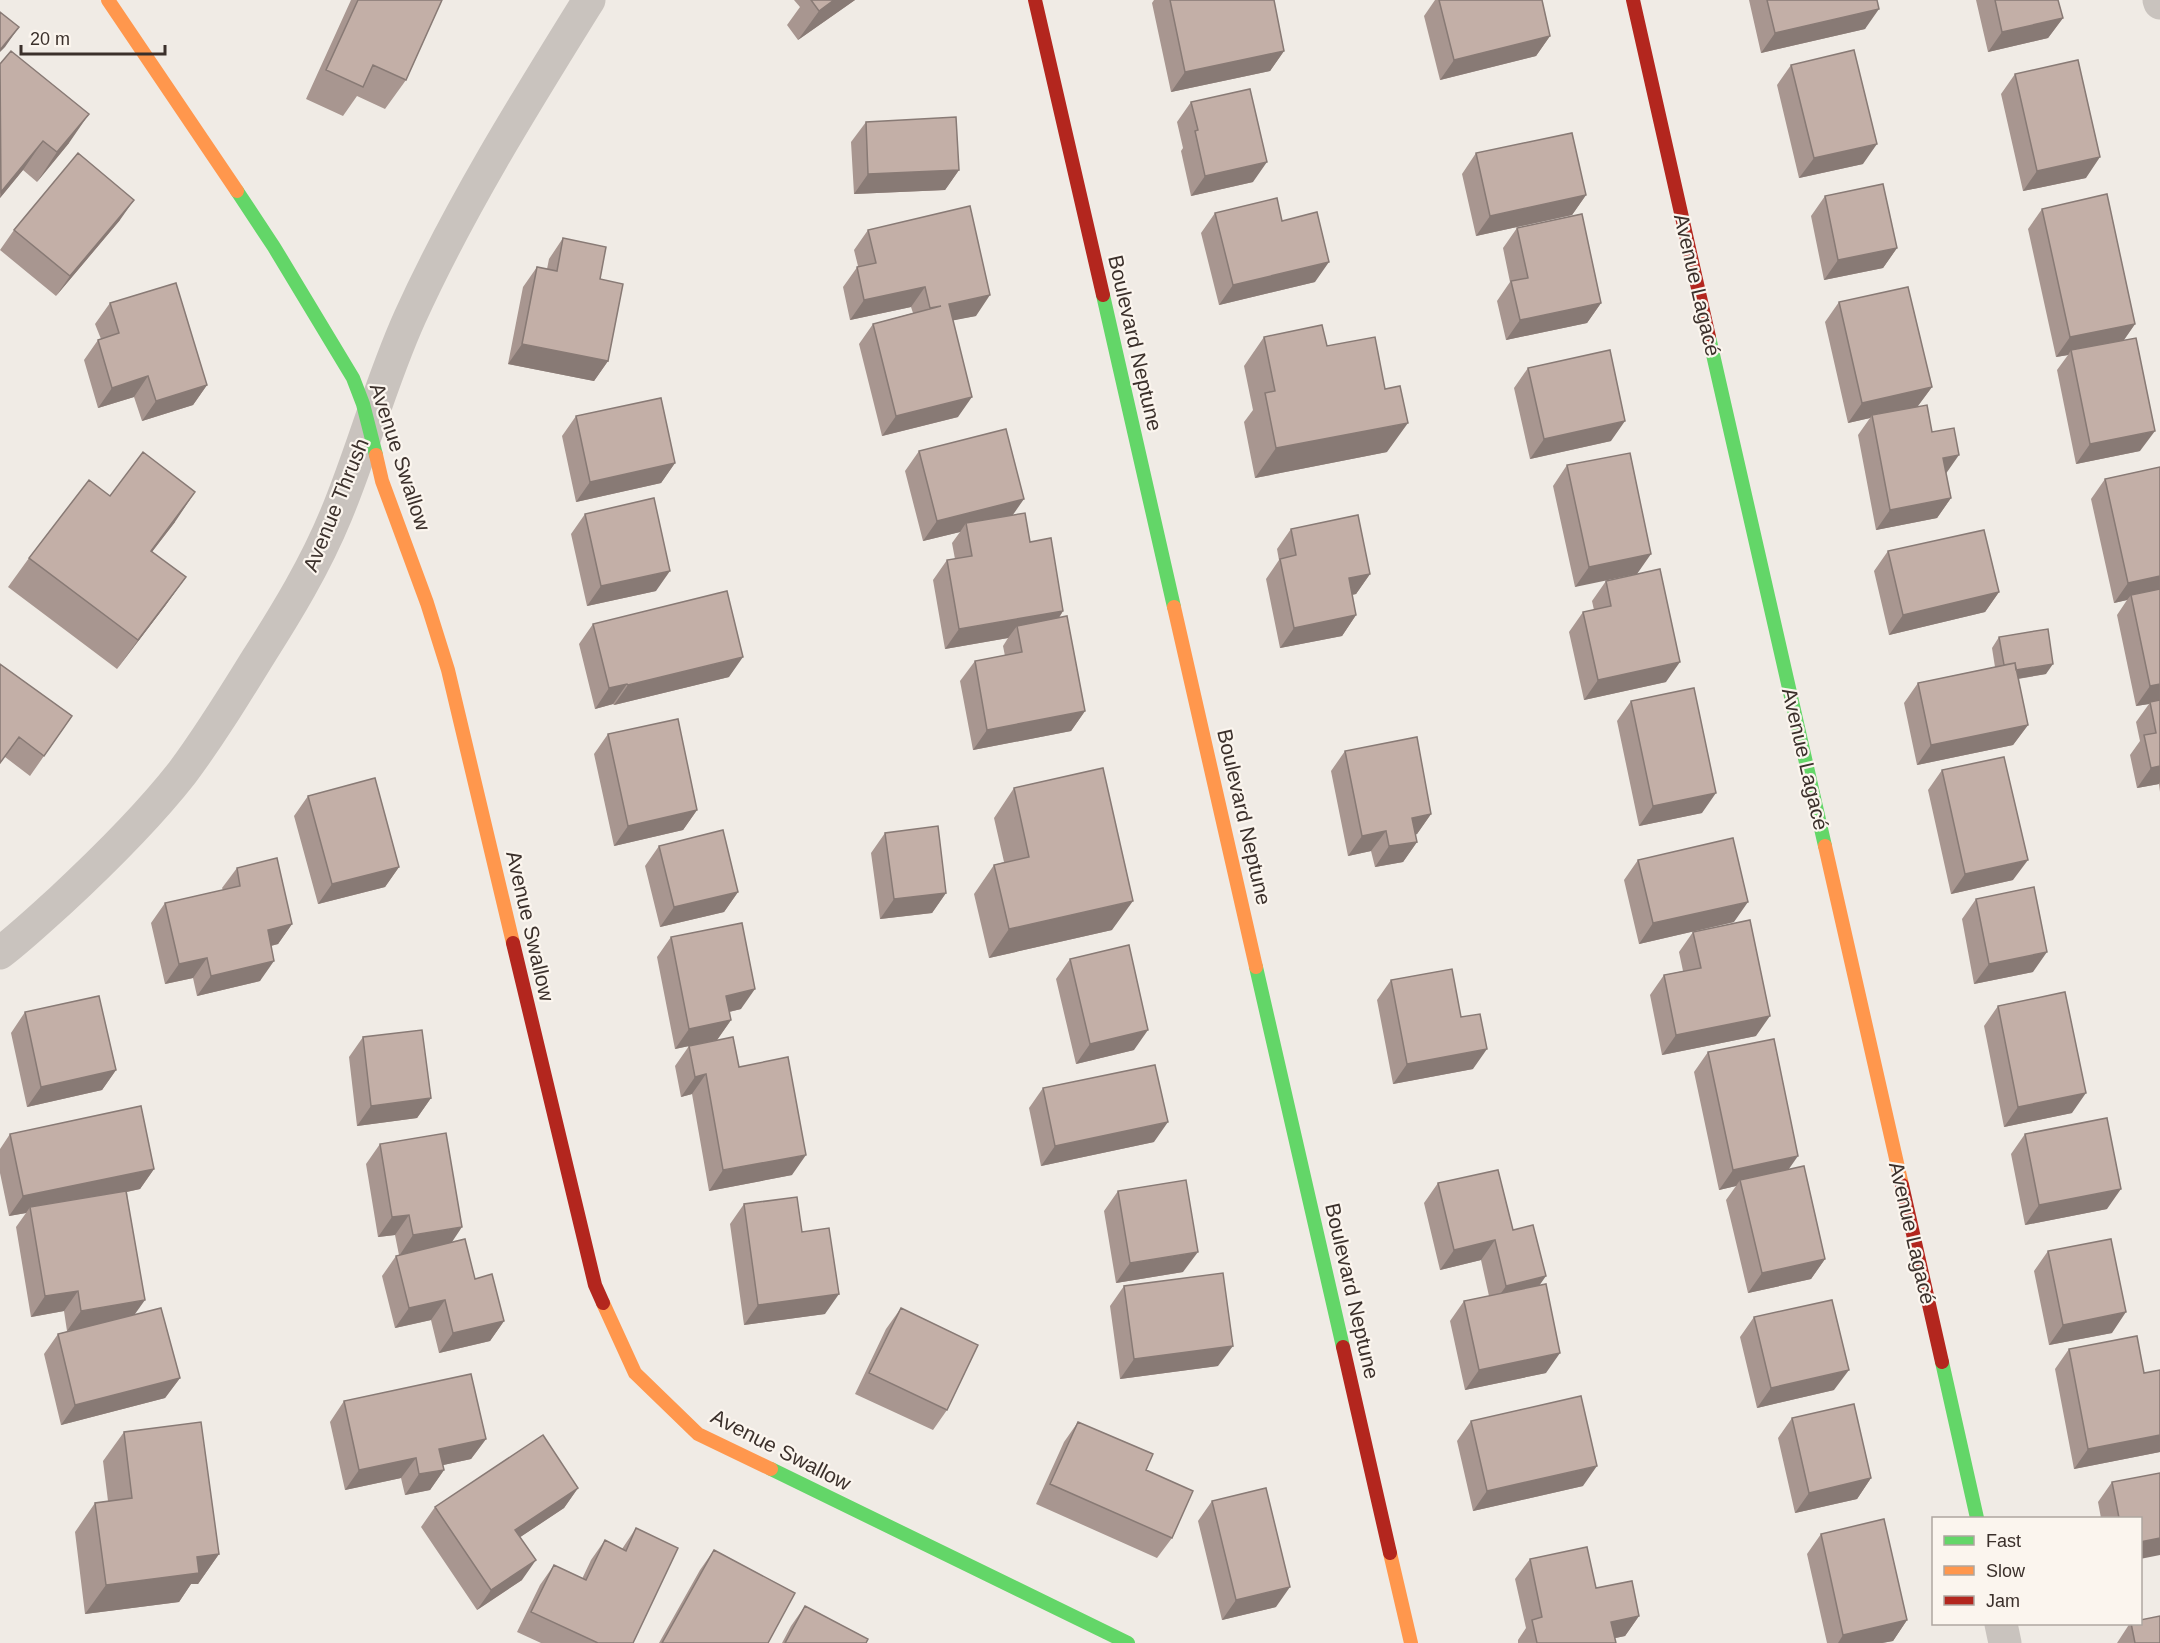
<svg xmlns="http://www.w3.org/2000/svg" width="2160" height="1643" font-family="Arial,sans-serif">
  <style>
    .lines { fill: none; stroke-linecap: round; stroke-linejoin: round }
    .street { stroke: #c9c3be; stroke-width: 33 }
    .fast { stroke: #63d668; stroke-width: 14 }
    .slow { stroke: #ff974d; stroke-width: 14 }
    .jam { stroke: #b3261e; stroke-width: 14 }
    .wall { fill: #a89690 }
    .shaded-wall { fill: #887a75 }
    .building { fill: #c3afa7; stroke: #887a75; stroke-width: 1.5 }
    .labels { text-anchor: middle; stroke-width: 4.5; stroke-linejoin: round; paint-order: stroke }
    .street-label { font-size: 21px; fill: #3b302b; stroke: #fbf5ee }
  </style>
  <rect width="100%" height="100%" fill="#f0ebe5"/>
  <g class="lines">
    <path class="street" d="M2159 0 2160 3
      M0 953C21 937 41 918 60 901 103 861 146 819 182 773 209 737 233 698 257 659 287 612 315 566 336 515 363 450 381 381 410 317 460 207 525 103 589 0
      M2001 1624 2005 1643"/>
    <path class="fast" d="M237 191 274 247 353 378 363 404 376 455
      M1103 295 1174 607
      M1709 337 1825 846
      M1256 967 1343 1347
      M1942 1362 1977 1518
      M771 1469 1128 1643"/>
    <path class="slow" d="M108 0 237 191
      M376 455 382 481 427 603 448 670 513 943
      M1174 607 1256 967
      M1825 846 1902 1185
      M603 1303 635 1373 698 1434 771 1469
      M1390 1553 1411 1643"/>
    <path class="jam" d="M1035 0 1103 295
      M1633 0 1709 337
      M513 943 595 1285 603 1303
      M1902 1185 1942 1362
      M1343 1347 1390 1553"/>
  </g>
  <path class="wall" d="M351 0H442L406 80 385 109 357 96 343 116 306 99Z
    M794 0H855L798 40 787 25 800 7Z
    M1154 0H1274L1284 51 1270 71 1171 92 1152 3Z
    M1435 0H1542L1550 36 1536 56 1440 80 1424 16Z
    M1749 0H1877L1865 29 1761 53Z
    M1976 0H2058L2063 18 2048 38 1988 52Z
    M0 64 69 143 37 182 23 170 0 198Z
    M1791 65 1863 164 1799 178 1777 85Z
    M2015 74 2086 178 2023 191 2001 94Z
    M1191 102 1253 182 1191 196 1181 151 1183 148 1177 122Z
    M866 122 959 170 945 190 854 194 851 142Z
    M1476 153 1586 195 1572 215 1476 236 1462 174Z
    M1825 196 1897 248 1883 268 1824 280 1811 216Z
    M2042 209 2135 324 2124 340 2140 451 2076 464 2057 370 2068 355 2056 357 2028 229Z
    M1215 213 1282 221 1315 282 1219 305 1201 233Z
    M120 220 56 296 0 250 14 230Z
    M1517 228 1601 303 1587 323 1506 340 1497 301 1510 282 1503 248Z
    M868 230 976 316 953 320 958 417 882 436 859 344 873 324 913 313 911 307 850 320 843 287 858 266 854 250Z
    M563 238 600 279 608 361 594 381 508 364 523 287 537 267 547 269 549 259Z
    M1839 302 1932 387 1918 406 1932 432 1946 473 1951 498 1937 518 1876 530 1858 435 1870 418 1848 423 1825 322Z
    M110 303 207 385 193 405 142 421 134 397 98 408 84 360 98 340 101 339 95 324Z
    M1264 337 1327 346 1387 452 1255 478 1244 422 1253 410 1244 366Z
    M1528 368 1611 441 1530 459 1514 388Z
    M576 416 675 463 661 483 576 502 562 436Z
    M919 451 1012 515 1030 542 1063 611 1059 618 1085 711 1071 731 973 750 960 681 975 661 1005 656 1003 646 1008 638 945 649 933 580 947 560 955 559 952 543 960 532 923 541 905 471Z
    M1567 465 1651 554 1575 587 1553 486Z
    M2160 467V792L2159 784 2137 788 2130 755 2140 741 2136 722 2149 704 2136 706 2117 615 2127 600 2114 603 2091 499 2105 479Z
    M110 496 175 522 152 552 186 577 165 606 117 669 8 587 29 558Z
    M585 514 656 591 587 606 571 534Z
    M1291 529 1370 574 1356 594 1352 595 1356 615 1342 636 1280 648 1266 579 1279 560 1277 549Z
    M1888 551 1999 592 1985 612 1889 635 1874 571Z
    M1606 581 1666 682 1584 700 1569 632 1583 612 1594 610 1592 601Z
    M593 624 729 677 614 705 613 704 595 709 579 644Z
    M1999 637 2046 674 2018 679 2028 725 2013 745 1917 765 1904 703 1918 683 1995 667 1992 648Z
    M0 664 72 716 30 776 5 757Z
    M1631 701 1702 813 1639 826 1617 721Z
    M608 734 697 810 683 830 614 846 594 754Z
    M1345 751 1431 814 1417 834 1415 835 1417 842 1403 862 1375 867 1371 851 1348 856 1331 771Z
    M1942 770 2013 880 1951 894 1928 790Z
    M1014 788 1112 930 989 958 974 894 994 865 1004 862 994 818Z
    M308 796 399 867 385 887 318 904 294 816Z
    M885 833 946 893 932 913 880 919 871 853Z
    M659 846 738 892 724 912 660 927 645 866Z
    M1638 860 1734 922 1639 944 1624 880Z
    M237 868 292 924 278 944 271 946 260 981 197 996 193 978 165 984 151 923 165 903 223 890 222 888Z
    M1976 899 2033 972 1974 984 1962 919Z
    M1693 932 1756 1036 1662 1055 1650 995 1664 975 1683 971 1679 952Z
    M671 937 741 1009 729 1012 731 1020 717 1040 675 1049 657 957Z
    M1070 959 1134 1050 1076 1064 1056 979Z
    M1391 980 1461 1017 1473 1069 1393 1084 1377 1000Z
    M1998 1006 2072 1113 2004 1127 1984 1026Z
    M25 1012 116 1070 102 1090 27 1107 11 1033Z
    M363 1037 431 1098 417 1118 357 1126 349 1057Z
    M689 1046 739 1067 792 1175 709 1191 692 1094 681 1097 675 1066Z
    M1708 1052 1789 1169 1825 1259 1811 1279 1748 1293 1726 1200 1736 1186 1719 1190 1694 1072Z
    M1043 1088 1154 1142 1041 1166 1029 1108Z
    M10 1134 154 1169 140 1189 127 1192 135 1314 180 1378 165 1398 61 1425 44 1354 58 1334 76 1329 67 1331 64 1311 31 1317 16 1227 26 1213 9 1216 0 1173V1149Z
    M2025 1134 2107 1209 2025 1225 2011 1154Z
    M380 1144 452 1242 475 1279 504 1321 490 1341 439 1353 431 1320 395 1328 382 1276 396 1256 399 1255 395 1235 378 1237 366 1164Z
    M1438 1183 1513 1230 1539 1286 1546 1373 1465 1390 1450 1321 1464 1301 1489 1296 1481 1260 1440 1270 1424 1203Z
    M1118 1191 1183 1272 1116 1283 1104 1211Z
    M744 1204 825 1314 744 1325 730 1224Z
    M2048 1251 2112 1333 2049 1345 2034 1271Z
    M1124 1286 1218 1366 1120 1379 1110 1306Z
    M901 1308 947 1410 933 1430 855 1394 886 1329Z
    M1754 1317 1834 1390 1757 1408 1740 1337Z
    M2069 1349 2144 1373 2160 1370V1452L2074 1469 2055 1369Z
    M344 1401 486 1439 471 1459 443 1465 444 1470 430 1490 405 1495 401 1478 345 1490 330 1422Z
    M1792 1418 1871 1478 1857 1499 1795 1513 1778 1438Z
    M1471 1421 1583 1486 1473 1511 1457 1441Z
    M1078 1422 1146 1470 1172 1538 1157 1558 1036 1504 1064 1442Z
    M124 1432 219 1554 198 1584H191L179 1602 85 1614 75 1532 95 1503 108 1501 103 1461Z
    M2112 1482 2140 1518H2101L2098 1502Z
    M578 1488 564 1508 520 1537 522 1580 477 1610 421 1527 435 1507Z
    M1212 1501 1276 1607 1222 1620 1198 1521Z
    M636 1528 633 1643H541L517 1632 540 1585 554 1565 582 1579 591 1560 605 1540 622 1549Z
    M1821 1534 1907 1620 1893 1641 1882 1643H1827L1807 1554Z
    M714 1550 768 1643H659L700 1570Z
    M1530 1559 1596 1588 1639 1616 1625 1636 1615 1638 1616 1643H1518V1640L1526 1628 1515 1579Z
    M805 1606 866 1643H782L791 1626Z
    M2130 1623H2140L2160 1643H2117Z"/>
  <path class="shaded-wall" d="M834 0H855L798 40 819 11Z
    M1879 9 1865 29 1761 53 1775 33Z
    M2063 18 2048 38 1988 52 2002 32Z
    M19 27 5 47 0 52V50Z
    M1550 36 1536 56 1440 80 1454 60Z
    M1284 51 1270 71 1171 92 1185 72Z
    M89 114 69 143 37 182 57 152Z
    M43 141 23 170 0 198 1 192Z
    M1877 144 1863 164 1799 178 1814 158Z
    M2100 157 2086 178 2023 191 2037 171Z
    M1267 162 1253 182 1191 196 1205 176Z
    M959 170 945 190 854 194 868 174Z
    M1586 195 1572 215 1476 236 1490 216Z
    M134 200 120 220 56 296 70 276Z
    M1897 248 1883 268 1824 280 1838 260Z
    M1329 262 1315 282 1219 305 1233 285Z
    M925 287 911 307 850 320 864 300Z
    M990 295 976 316 935 324 949 304Z
    M1601 303 1587 323 1506 340 1520 320Z
    M2135 324 2121 344 2071 350 2068 355 2056 357 2070 337Z
    M522 344 608 361 594 381 508 364Z
    M148 376 134 397 98 408 112 388Z
    M207 385 193 405 142 421 156 401Z
    M1932 387 1917 407 1872 415 1870 418 1848 423 1862 403Z
    M972 397 958 417 882 436 896 416Z
    M1625 421 1611 441 1530 459 1544 439Z
    M1408 423 1387 452 1255 478 1276 448Z
    M2155 431 2140 451 2076 464 2090 444Z
    M1959 455 1945 475 1943 458Z
    M675 463 661 483 576 502 590 482Z
    M195 492 175 522 130 580 151 551Z
    M1951 498 1937 518 1876 530 1890 510Z
    M1024 499 1010 519 966 523 960 532 923 541 937 521Z
    M1651 554 1637 574 1575 587 1589 567Z
    M670 571 656 591 587 606 601 586Z
    M1370 574 1356 594 1335 598 1349 578Z
    M2160 576V593L2131 595 2127 600 2114 603 2128 583Z
    M186 577 165 606 117 669 138 640Z
    M1999 592 1985 612 1889 635 1903 615Z
    M1063 611 1049 632 1017 626 1008 638 945 649 959 629Z
    M1356 615 1342 636 1280 648 1294 628Z
    M743 657 729 677 614 705 628 685Z
    M1680 662 1666 682 1584 700 1598 680Z
    M2053 664 2046 674 1998 682 2005 672Z
    M627 684 613 704 595 709 609 688Z
    M2160 684V701L2150 702 2149 704 2136 706 2150 686Z
    M1085 711 1071 731 973 750 987 730Z
    M2028 725 2013 745 1917 765 1931 745Z
    M2160 766V782L2159 784 2137 788 2151 768Z
    M1716 793 1702 813 1639 826 1653 806Z
    M697 810 683 830 614 846 628 826Z
    M1431 814 1417 834 1398 838 1412 818Z
    M1386 831 1371 851 1348 856 1362 836Z
    M1417 842 1403 862 1375 867 1389 846Z
    M2028 860 2013 880 1951 894 1965 874Z
    M399 867 385 887 318 904 332 884Z
    M738 892 724 912 660 927 674 907Z
    M946 893 932 913 880 919 894 899Z
    M1133 901 1112 930 989 958 1009 929Z
    M1748 902 1734 922 1639 944 1653 923Z
    M292 924 278 944 254 950 268 930Z
    M2047 952 2033 972 1974 984 1989 964Z
    M207 958 193 978 165 984 179 964Z
    M274 961 260 981 197 996 211 976Z
    M755 989 741 1009 712 1016 726 996Z
    M1770 1016 1756 1036 1662 1055 1676 1035Z
    M731 1020 717 1040 675 1049 689 1029Z
    M1148 1030 1134 1050 1076 1064 1090 1044Z
    M1487 1049 1473 1069 1393 1084 1407 1064Z
    M116 1070 102 1090 27 1107 41 1087Z
    M706 1074 692 1094 681 1097 695 1077Z
    M2086 1093 2072 1113 2004 1127 2018 1107Z
    M431 1098 417 1118 357 1126 371 1106Z
    M1168 1122 1154 1142 1041 1166 1055 1146Z
    M806 1155 792 1175 709 1191 723 1170Z
    M1798 1156 1784 1176 1740 1180 1736 1186 1719 1190 1733 1170Z
    M154 1169 140 1189 31 1212 30 1207 26 1213 9 1216 23 1196Z
    M2121 1189 2107 1209 2025 1225 2039 1205Z
    M409 1215 395 1235 378 1237 392 1217Z
    M462 1227 448 1248 399 1256 413 1235Z
    M1495 1240 1481 1260 1440 1270 1454 1250Z
    M1198 1252 1183 1272 1116 1283 1130 1263Z
    M1825 1259 1811 1279 1748 1293 1762 1273Z
    M1546 1276 1532 1296 1492 1306 1506 1286Z
    M78 1291 64 1311 31 1317 45 1296Z
    M839 1294 825 1314 744 1325 758 1305Z
    M145 1300 130 1321 67 1331 81 1311Z
    M445 1300 431 1320 395 1328 409 1308Z
    M2126 1312 2112 1333 2049 1345 2063 1325Z
    M504 1321 490 1341 439 1353 453 1333Z
    M1233 1346 1218 1366 1120 1379 1134 1359Z
    M1560 1353 1546 1373 1465 1390 1479 1370Z
    M1849 1370 1834 1390 1757 1408 1771 1388Z
    M180 1378 165 1398 61 1425 75 1405Z
    M2160 1435V1452L2074 1469 2088 1449Z
    M486 1439 471 1459 425 1469 439 1449Z
    M416 1458 401 1478 345 1490 359 1470Z
    M1597 1466 1583 1486 1473 1511 1487 1491Z
    M444 1470 430 1490 405 1495 419 1474Z
    M1871 1478 1857 1499 1795 1513 1809 1493Z
    M578 1488 564 1508 501 1550 515 1530Z
    M2160 1538V1555L2140 1559V1542Z
    M219 1554 198 1584H191L179 1602 85 1614 106 1585 197 1557Z
    M536 1560 522 1580 477 1610 491 1590Z
    M1290 1587 1276 1607 1222 1620 1236 1600Z
    M1639 1616 1625 1636 1597 1642 1611 1622Z
    M1907 1620 1893 1641 1882 1643H1838L1843 1635Z"/>
  <path class="building" d="M358 0H442L406 80 373 65 363 87 326 70Z
    M811 0H834L819 11Z
    M1170 0H1274L1284 51 1185 72Z
    M1439 0H1542L1550 36 1454 60Z
    M1767 0H1877L1879 9 1775 33Z
    M1995 0H2058L2063 18 2002 32Z
    M0 12 19 27 0 50Z
    M1854 50 1877 144 1814 158 1791 65Z
    M11 51 89 114 57 152 43 141 1 192 0 64Z
    M2078 60 2100 157 2037 171 2015 74Z
    M1250 89 1267 162 1205 176 1195 131 1198 130 1191 102Z
    M956 117 959 170 868 174 866 122Z
    M1572 133 1586 195 1490 216 1476 153Z
    M78 153 134 200 70 276 14 230Z
    M1883 184 1897 248 1838 260 1825 196Z
    M2107 194 2135 324 2070 337 2042 209Z
    M1277 198 1282 221 1317 212 1329 262 1233 285 1215 213Z
    M970 206 990 295 949 304 972 397 896 416 873 324 941 306 930 308 925 287 864 300 857 267 876 263 868 230Z
    M1582 214 1601 303 1520 320 1511 281 1528 278 1517 228Z
    M563 238 606 247 600 279 623 284 608 361 522 344 537 267 557 271Z
    M176 283 207 385 156 401 148 376 112 388 98 340 119 333 110 303Z
    M1908 287 1932 387 1862 403 1839 302Z
    M1322 325 1327 346 1375 337 1385 389 1400 386 1408 423 1276 448 1265 393 1275 391 1264 337Z
    M2136 338 2155 431 2090 444 2071 350Z
    M1610 350 1625 421 1544 439 1528 368Z
    M661 398 675 463 590 482 576 416Z
    M1927 405 1932 432 1954 428 1959 455 1943 458 1951 498 1890 510 1872 415Z
    M1006 429 1024 499 937 521 919 451Z
    M143 452 195 492 151 551 186 577 138 640 29 558 89 480 110 496Z
    M1630 453 1651 554 1589 567 1567 465Z
    M2160 467V576L2128 583 2105 479Z
    M654 498 670 571 601 586 585 514Z
    M1025 513 1030 542 1051 538 1063 611 959 629 947 560 972 556 966 523Z
    M1358 515 1370 574 1349 578 1356 615 1294 628 1280 559 1296 555 1291 529Z
    M1984 530 1999 592 1903 615 1888 551Z
    M1660 569 1680 662 1598 680 1583 612 1611 606 1606 581Z
    M2160 589V684L2150 686 2131 595Z
    M727 591 743 657 628 685 627 684 609 688 593 624Z
    M1067 616 1085 711 987 730 975 661 1022 652 1017 626Z
    M2048 629 2053 664 2016 670 2015 663 2004 665 1999 637Z
    M2015 663 2028 725 1931 745 1918 683Z
    M0 664 72 716 44 756 19 737 0 763Z
    M1694 688 1716 793 1653 806 1631 701Z
    M2160 700V766L2151 768 2144 735 2156 733 2150 702Z
    M678 719 697 810 628 826 608 734Z
    M1417 737 1431 814 1412 818 1417 842 1389 846 1386 831 1362 836 1345 751Z
    M2004 757 2028 860 1965 874 1942 770Z
    M1103 768 1133 901 1009 929 994 865 1029 857 1014 788Z
    M375 778 399 867 332 884 308 796Z
    M938 826 946 893 894 899 885 833Z
    M723 830 738 892 674 907 659 846Z
    M1733 838 1748 902 1653 923 1638 860Z
    M277 858 292 924 268 930 274 961 211 976 207 958 179 964 165 903 240 886 237 868Z
    M2034 887 2047 952 1989 964 1976 899Z
    M1750 920 1770 1016 1676 1035 1664 975 1701 968 1693 932Z
    M742 923 755 989 726 996 731 1020 689 1029 671 937Z
    M1129 945 1148 1030 1090 1044 1070 959Z
    M1452 969 1461 1017 1480 1014 1487 1049 1407 1064 1391 980Z
    M2065 992 2086 1093 2018 1107 1998 1006Z
    M99 996 116 1070 41 1087 25 1012Z
    M422 1030 431 1098 371 1106 363 1037Z
    M733 1037 739 1067 788 1057 806 1155 723 1170 706 1074 695 1077 689 1046Z
    M1774 1039 1798 1156 1733 1170 1708 1052Z
    M1155 1065 1168 1122 1055 1146 1043 1088Z
    M141 1106 154 1169 23 1196 10 1134Z
    M2107 1118 2121 1189 2039 1205 2025 1134Z
    M446 1133 462 1227 413 1235 409 1215 392 1217 380 1144Z
    M1804 1166 1825 1259 1762 1273 1740 1180Z
    M1498 1170 1513 1230 1533 1225 1546 1276 1506 1286 1495 1240 1454 1250 1438 1183Z
    M1186 1180 1198 1252 1130 1263 1118 1191Z
    M126 1191 145 1300 81 1311 78 1291 45 1296 30 1207Z
    M797 1197 802 1232 829 1228 839 1294 758 1305 744 1204Z
    M465 1239 475 1279 492 1274 504 1321 453 1333 445 1300 409 1308 396 1256Z
    M2111 1239 2126 1312 2063 1325 2048 1251Z
    M1223 1273 1233 1346 1134 1359 1124 1286Z
    M1546 1284 1560 1353 1479 1370 1464 1301Z
    M1832 1300 1849 1370 1771 1388 1754 1317Z
    M161 1308 180 1378 75 1405 58 1334Z
    M901 1308 978 1345 947 1410 869 1373Z
    M2137 1336 2144 1373 2160 1370V1435L2088 1449 2069 1349Z
    M471 1374 486 1439 439 1449 444 1470 419 1474 416 1458 359 1470 344 1401Z
    M1581 1396 1597 1466 1487 1491 1471 1421Z
    M1854 1404 1871 1478 1809 1493 1792 1418Z
    M201 1422 219 1554 197 1557 199 1573 106 1585 95 1503 132 1498 124 1432Z
    M1078 1422 1153 1454 1146 1470 1193 1491 1172 1538 1050 1484Z
    M543 1435 578 1488 515 1530 536 1560 491 1590 435 1507Z
    M2160 1473V1538L2140 1542V1518H2119L2112 1482Z
    M1266 1488 1290 1587 1236 1600 1212 1501Z
    M1884 1519 1907 1620 1843 1635 1821 1534Z
    M636 1528 678 1548 633 1643H598L531 1612 554 1565 586 1580 605 1540 626 1551Z
    M1587 1547 1596 1588 1632 1581 1639 1616 1611 1622 1616 1643H1537L1532 1620 1542 1617 1530 1559Z
    M714 1550 795 1593 768 1643H662Z
    M805 1606 868 1639 866 1643H785Z
    M2160 1616V1643H2135L2131 1623H2140V1620Z"/>
  <g class="labels">
    <g class="street-label">
      <text transform="translate(1697 285) rotate(77)" y="7">Avenue Lagacé</text>
      <text transform="translate(1135 343) rotate(77)" y="7">Boulevard Neptune</text>
      <text transform="translate(400 457) rotate(72)" y="7">Avenue Swallow</text>
      <text transform="translate(336 505) rotate(-68)" y="7">Avenue Thrush</text>
      <text transform="translate(1805 759) rotate(77)" y="7">Avenue Lagacé</text>
      <text transform="translate(1244 817) rotate(77)" y="7">Boulevard Neptune</text>
      <text transform="translate(530 926) rotate(77)" y="7">Avenue Swallow</text>
      <text transform="translate(1912 1233) rotate(77)" y="7">Avenue Lagacé</text>
      <text transform="translate(1352 1291) rotate(77)" y="7">Boulevard Neptune</text>
      <text transform="translate(781 1450) rotate(27)" y="7">Avenue Swallow</text>
    </g>
  </g>
  <rect x="1932" y="1517" width="210" height="108" fill="#fbf5ee" stroke="#aea6a0" stroke-width="1.5"/>
  <rect x="1944" y="1536" width="30" height="9" fill="#63d668" stroke="#aea6a0" stroke-width="1.5"/>
  <text x="1986" y="1547" font-size="18" fill="#3b302b">Fast</text>
  <rect x="1944" y="1566" width="30" height="9" fill="#ff974d" stroke="#aea6a0" stroke-width="1.5"/>
  <text x="1986" y="1577" font-size="18" fill="#3b302b">Slow</text>
  <rect x="1944" y="1596" width="30" height="9" fill="#b3261e" stroke="#aea6a0" stroke-width="1.5"/>
  <text x="1986" y="1607" font-size="18" fill="#3b302b">Jam</text>
  <path d="M21 45v9h144v-9" fill="none" stroke="#3b302b" stroke-width="3"/>
  <text x="30" y="45" font-size="18" fill="#3b302b" stroke="#fbf5ee" stroke-width="4.5" paint-order="stroke">20 m</text>
</svg>
